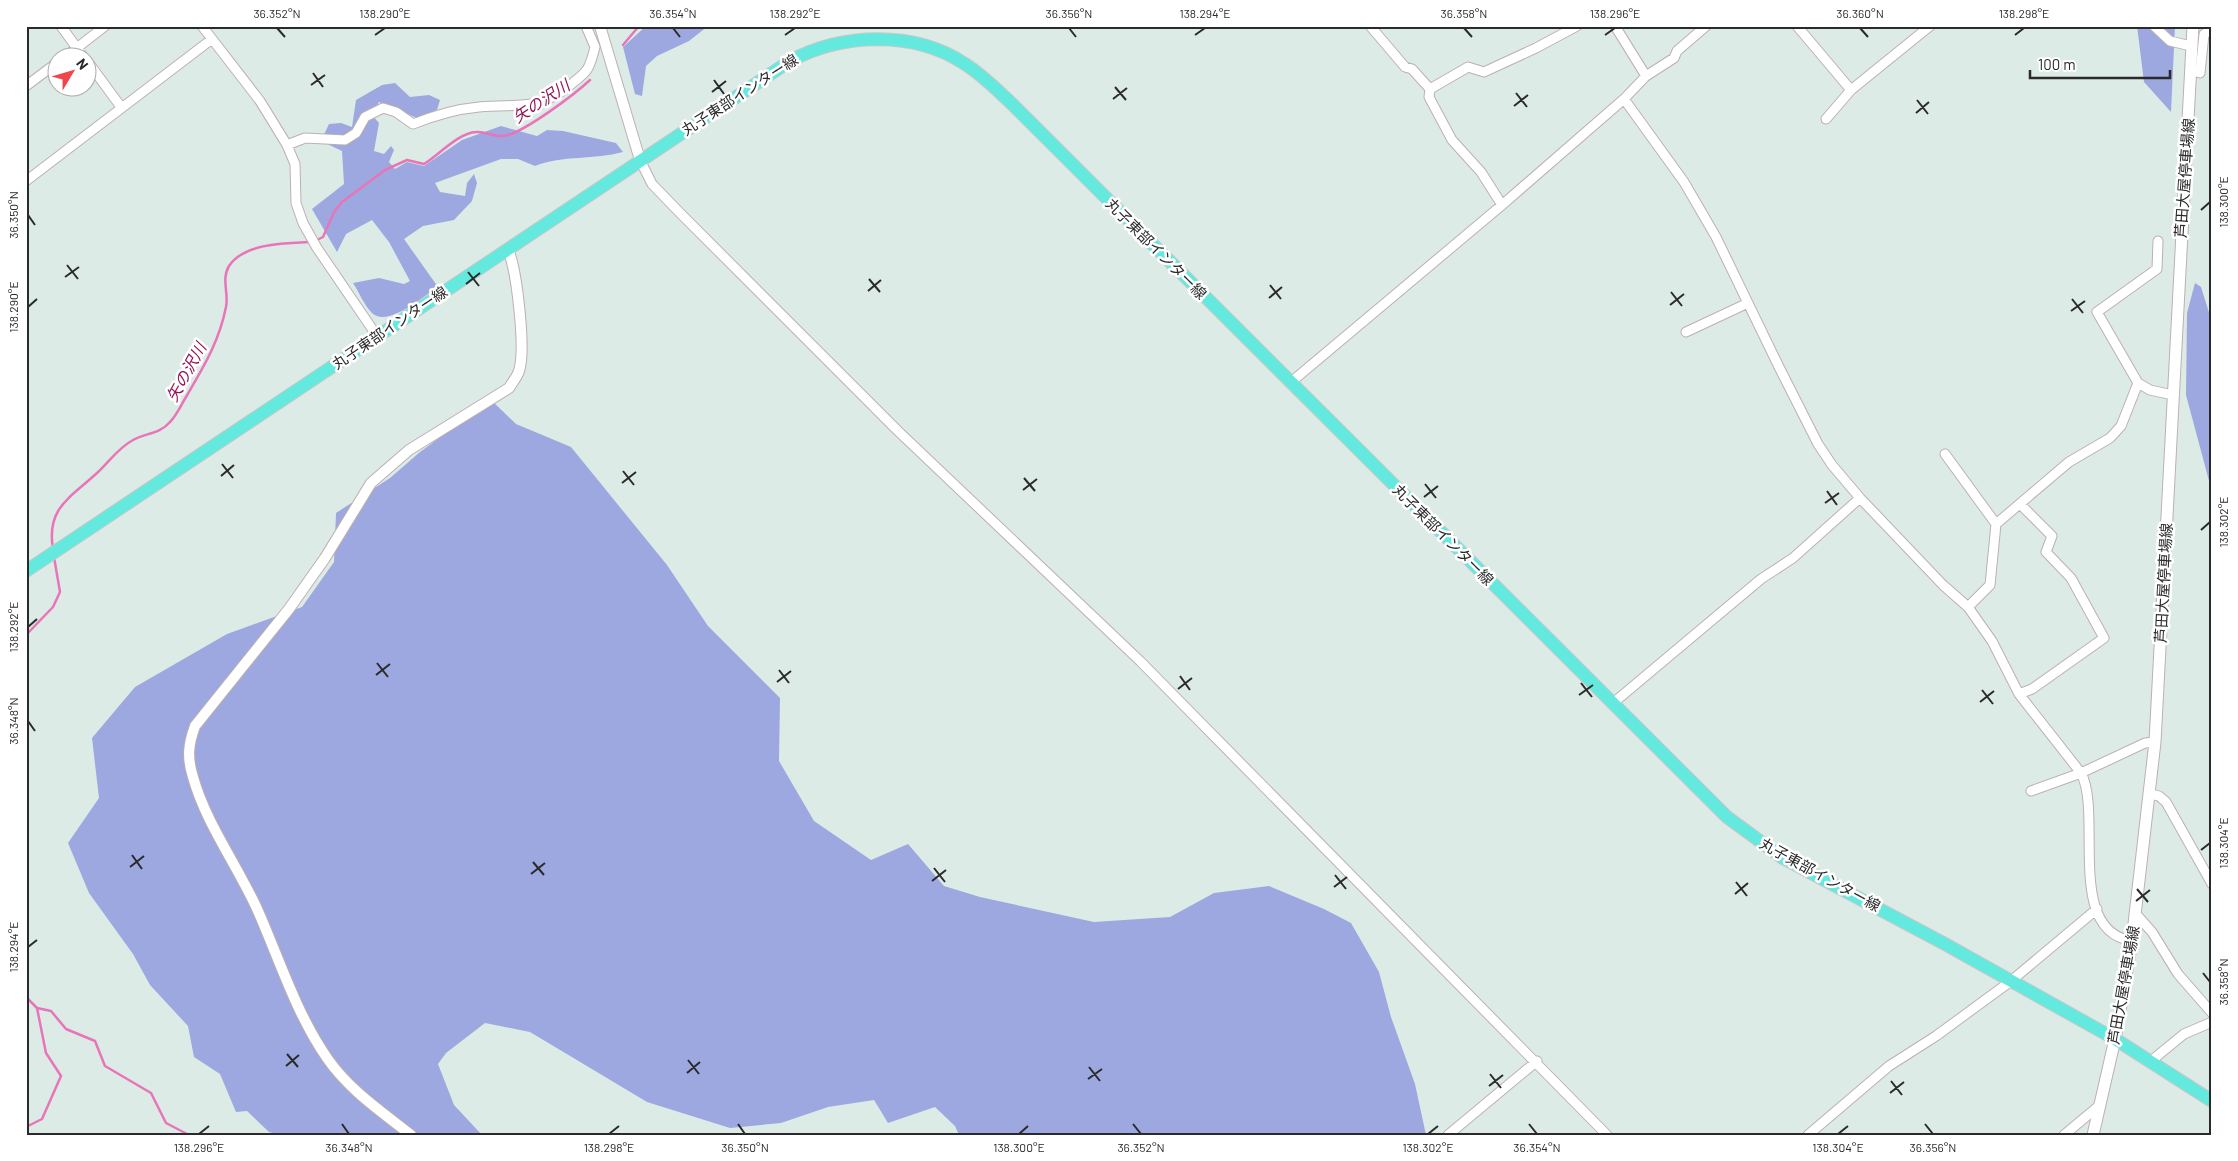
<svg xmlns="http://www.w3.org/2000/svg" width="2238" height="1161" font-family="Barlow,'Noto Sans JP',sans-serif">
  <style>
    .green { fill: #9ca8df }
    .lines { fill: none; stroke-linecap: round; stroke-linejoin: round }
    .stream { stroke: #e875b8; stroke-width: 2.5 }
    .minor-casing { stroke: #bdb0b0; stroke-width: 11 }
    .tertiary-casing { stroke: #bdb0b0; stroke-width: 12 }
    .secondary-casing { stroke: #bdb0b0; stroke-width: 13 }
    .primary-casing { stroke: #c8c8c8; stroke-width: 14 }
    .minor { stroke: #fff; stroke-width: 9 }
    .tertiary { stroke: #fff; stroke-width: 10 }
    .secondary { stroke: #fff; stroke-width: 11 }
    .primary { stroke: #64e9de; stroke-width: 12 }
    .ticks { fill: none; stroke: #2a2a2a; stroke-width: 2 }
    .labels { text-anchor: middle; stroke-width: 5; stroke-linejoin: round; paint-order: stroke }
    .street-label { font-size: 15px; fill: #2a2a2a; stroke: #fff }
    .water-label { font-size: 16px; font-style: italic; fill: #931454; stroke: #fff }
    .neatline { fill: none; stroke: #2a2a2a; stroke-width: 2 }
    .ticks-label { font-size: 12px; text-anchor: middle; fill: #2a2a2a }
  </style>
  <rect width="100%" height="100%" fill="#ddebe7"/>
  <path class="green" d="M646 26H708L689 41 657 56 646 66 642 96 635 94 623 47Z
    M2137 26H2175L2171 112 2144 82Z
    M395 83 410 97 429 95 440 100 437 110 417 118 379 102 372 115 379 123 374 151 384 154 391 146 394 150 389 162 395 169 407 162 424 166 462 140 501 126 537 136 547 130 563 131 616 143 623 152C594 160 563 155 535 166L518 159H501L435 183 440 192 465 196 467 183 474 174 477 183 472 201 454 220 423 226 404 239 438 287C423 296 388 328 372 313 364 305 359 292 353 283L379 278 404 284 410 281 389 242 372 220 346 234 337 252 312 209 344 184 342 151 321 141 329 124 341 123 352 127 356 100 382 85Z
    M2195 283 2201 287 2212 322V492L2186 395 2187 313Z
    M491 400 516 424 571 447 667 565 708 626 780 698 779 761 814 821 871 860 908 844 944 886 980 897 1094 922 1170 917 1214 893 1269 886 1324 909 1351 923 1379 972 1391 1017 1415 1084 1426 1135H959L955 1126 935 1107 888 1123 874 1100 828 1107 781 1123 730 1128 647 1102 530 1032 485 1023 446 1053 438 1064 454 1105 482 1135H280L269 1132 247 1111 236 1112 220 1074 194 1057 188 1026 150 985 133 954 89 893 68 843 99 798 92 738 135 687 227 634 302 607 334 562 336 513 390 478 420 452Z"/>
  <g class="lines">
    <path class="stream" d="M623 45 639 26
      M315 241 323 237 334 212 342 202 385 170 407 160 424 164C439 155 458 133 476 132 485 131 494 137 503 136 521 135 575 94 590 80
      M53 549C46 508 70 498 97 473 109 462 118 448 133 440 145 433 160 434 170 422 177 415 181 405 186 397 204 366 219 342 226 307 229 294 221 279 229 266 244 243 286 243 310 242
      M26 635 53 607 60 592 54 557
      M26 997 37 1008 46 1053 61 1076 42 1119 26 1127
      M37 1008 51 1011 66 1029 95 1041 105 1066 151 1093 166 1123 189 1135"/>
    <g class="minor-casing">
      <path id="minor" d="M61 26 84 58
        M202 26 260 101 287 145 305 138 345 140 356 133 365 117 383 108 396 112 413 124C433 116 457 109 479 107 517 103 537 112 569 86 588 71 589 71 595 47L586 26
        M1615 26 1646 76
        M1797 26 1851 90
        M2154 26 2170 41 2191 46
        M1371 27 1405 67 1412 69 1430 89 1429 97 1452 140 1481 172 1502 205
        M64 58 105 26
        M88 62 121 107
        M2192 71 2200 73 2204 34 2212 30
        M26 86 58 62
        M1430 89 1468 67 1484 72 1536 48 1577 26
        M1624 99 1684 182 1716 237 1779 367 1818 444 1832 465 1860 498 1943 585 1968 607 1992 641 2019 694 2081 773C2103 814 2065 931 2132 941
        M1826 119 1851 90 1930 26
        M287 145 295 164 296 203 303 223 317 248 377 336
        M640 160 652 184 681 214 898 431 1140 661 1607 1135
        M26 181 212 39
        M2158 241 2157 269 2097 312 2138 383 2150 390 2173 395
        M1686 332 1748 303
        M1290 383 1502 205 1624 99 1646 76 1674 58 1677 51 1706 26
        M1945 454 1996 524 2069 462 2110 438 2121 426 2138 383
        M1968 607 1990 585 1996 524
        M2019 694 2032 689 2104 638 2071 578 2046 552 2052 536 2020 504
        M1612 704 1761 579 1793 558 1860 498
        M2031 791 2081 773 2145 743 2155 742
        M2150 794 2159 796 2166 802 2212 884
        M2136 914 2152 932 2178 974 2212 1013
        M2151 1061 2184 1034 2212 1022
        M1448 1135 1537 1061
        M1808 1135 1889 1066 1936 1036 2011 981 2097 909
        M2064 1135 2100 1105"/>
    </g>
    <g class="tertiary-casing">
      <path id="tertiary" d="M600 26 640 160
        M411 1135C381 1111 349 1090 327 1058 296 1013 280 961 258 911 238 866 206 824 193 777 187 758 188 745 195 726L289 609 325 558 371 483 409 450 509 388C512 383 517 377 519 371 526 349 517 272 508 249"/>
    </g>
    <g class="secondary-casing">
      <path id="secondary" d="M2093 1135 2115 1039 2132 941 2155 742 2193 26"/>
    </g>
    <g class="primary-casing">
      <path id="primary" d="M26 571 790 61C842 33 914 30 965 64 981 74 995 88 1009 101L1727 817 1783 858 1945 944 2115 1039 2212 1101"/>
    </g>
    <use href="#minor" class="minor"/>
    <use href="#tertiary" class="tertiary"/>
    <use href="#secondary" class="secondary"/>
    <use href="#primary" class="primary"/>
  </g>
  <path class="ticks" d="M277 28 285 37M673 28 680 37M1069 28 1076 37M1464 28 1472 37M1860 28 1868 37M375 35 385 28M785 35 795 28M1195 35 1205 28M1605 35 1615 28M2015 35 2024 28M313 73 323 87M714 80 724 94M311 85 325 75M1115 87 1126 100M712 92 726 81M1516 93 1527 107M1113 99 1127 88M1917 100 1928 114M1514 106 1528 95M1916 113 1929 102M2201 210 2210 202M28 215 35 225M67 265 78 279M468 272 479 286M65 277 79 267M869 279 880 292M466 284 480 273M1270 285 1281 299M868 291 881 280M1671 292 1682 306M1269 298 1282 287M2072 299 2083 313M1670 305 1684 294M28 307 37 299M2071 311 2085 301M222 464 233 478M623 471 634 485M221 476 234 465M1024 478 1035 491M622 483 636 472M1425 484 1436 498M1023 490 1037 479M1827 491 1837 505M1424 497 1438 486M1825 503 1839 493M2201 530 2210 522M28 627 37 619M377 663 388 677M779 670 789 683M376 675 390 664M1180 676 1190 690M777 682 791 671M1581 683 1592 697M1178 689 1192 678M1982 690 1993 704M1579 695 1593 685M1980 702 1994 691M28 721 35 731M2201 850 2210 843M132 855 142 869M533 862 544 875M130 867 144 856M934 868 945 882M531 874 545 863M1335 875 1346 889M932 881 946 870M1736 882 1747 896M1334 887 1347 877M2137 889 2148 902M1735 894 1748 883M2136 901 2150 890M28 947 37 940M2203 973 2210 982M287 1054 298 1067M688 1060 699 1074M286 1066 299 1055M1089 1067 1100 1081M687 1073 700 1062M1490 1074 1501 1088M1088 1079 1102 1069M1891 1081 1902 1095M1489 1086 1503 1075M1890 1093 1904 1082M342 1124 349 1134M738 1124 745 1134M1133 1124 1141 1134M1529 1124 1537 1134M1925 1124 1933 1134M199 1134 209 1126M609 1134 619 1126M1019 1134 1028 1126M1428 1134 1438 1126M1838 1134 1848 1126"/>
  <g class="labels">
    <g class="street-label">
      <text transform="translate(740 95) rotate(-33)" y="5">丸子東部インター線</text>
      <text transform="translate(2185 178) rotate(-86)" y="5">芦田大屋停車場線</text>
      <text transform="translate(1156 249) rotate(45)" y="5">丸子東部インター線</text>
      <text transform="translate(390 328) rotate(-34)" y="5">丸子東部インター線</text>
      <text transform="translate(1443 535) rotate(45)" y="5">丸子東部インター線</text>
      <text transform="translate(2164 583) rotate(-87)" y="5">芦田大屋停車場線</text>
      <text transform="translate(1820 875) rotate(29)" y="5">丸子東部インター線</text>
      <text transform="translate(2124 985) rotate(-80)" y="5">芦田大屋停車場線</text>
    </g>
    <g class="water-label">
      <text transform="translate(541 101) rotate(-33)" y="6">矢の沢川</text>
      <text transform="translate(186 372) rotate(-61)" y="6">矢の沢川</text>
    </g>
  </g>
  <rect width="2238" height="1161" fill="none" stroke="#ffffff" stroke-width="55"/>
  <g transform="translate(72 72) rotate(52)"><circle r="24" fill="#ffffff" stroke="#aaaaaa"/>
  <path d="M0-4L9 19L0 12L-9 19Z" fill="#f0454a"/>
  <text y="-8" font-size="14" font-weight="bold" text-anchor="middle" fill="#2a2a2a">N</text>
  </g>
  <path d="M2030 70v8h140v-8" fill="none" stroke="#2a2a2a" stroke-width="2.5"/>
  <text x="2038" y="70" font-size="15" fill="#2a2a2a" stroke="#ffffff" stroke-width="4" paint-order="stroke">100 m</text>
  <rect x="28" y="28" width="2182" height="1106" class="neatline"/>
  <g class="ticks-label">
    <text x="277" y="18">36.352°N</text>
    <text x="385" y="18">138.290°E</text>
    <text x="673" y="18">36.354°N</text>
    <text x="795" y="18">138.292°E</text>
    <text x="1069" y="18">36.356°N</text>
    <text x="1205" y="18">138.294°E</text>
    <text x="1464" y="18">36.358°N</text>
    <text x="1615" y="18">138.296°E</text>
    <text x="1860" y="18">36.360°N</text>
    <text x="2024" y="18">138.298°E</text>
    <text transform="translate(2224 202) rotate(-90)" y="4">138.300°E</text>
    <text transform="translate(14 215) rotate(-90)" y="4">36.350°N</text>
    <text transform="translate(14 307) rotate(-90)" y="4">138.290°E</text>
    <text transform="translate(2224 522) rotate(-90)" y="4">138.302°E</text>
    <text transform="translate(14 627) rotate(-90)" y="4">138.292°E</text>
    <text transform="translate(14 721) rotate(-90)" y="4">36.348°N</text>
    <text transform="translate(2224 843) rotate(-90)" y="4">138.304°E</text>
    <text transform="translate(14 947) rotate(-90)" y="4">138.294°E</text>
    <text transform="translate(2224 982) rotate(-90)" y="4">36.358°N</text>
    <text x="199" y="1152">138.296°E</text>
    <text x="349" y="1152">36.348°N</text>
    <text x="609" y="1152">138.298°E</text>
    <text x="745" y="1152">36.350°N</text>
    <text x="1019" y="1152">138.300°E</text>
    <text x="1141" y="1152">36.352°N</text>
    <text x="1428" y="1152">138.302°E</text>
    <text x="1537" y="1152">36.354°N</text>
    <text x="1838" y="1152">138.304°E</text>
    <text x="1933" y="1152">36.356°N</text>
  </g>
</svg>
